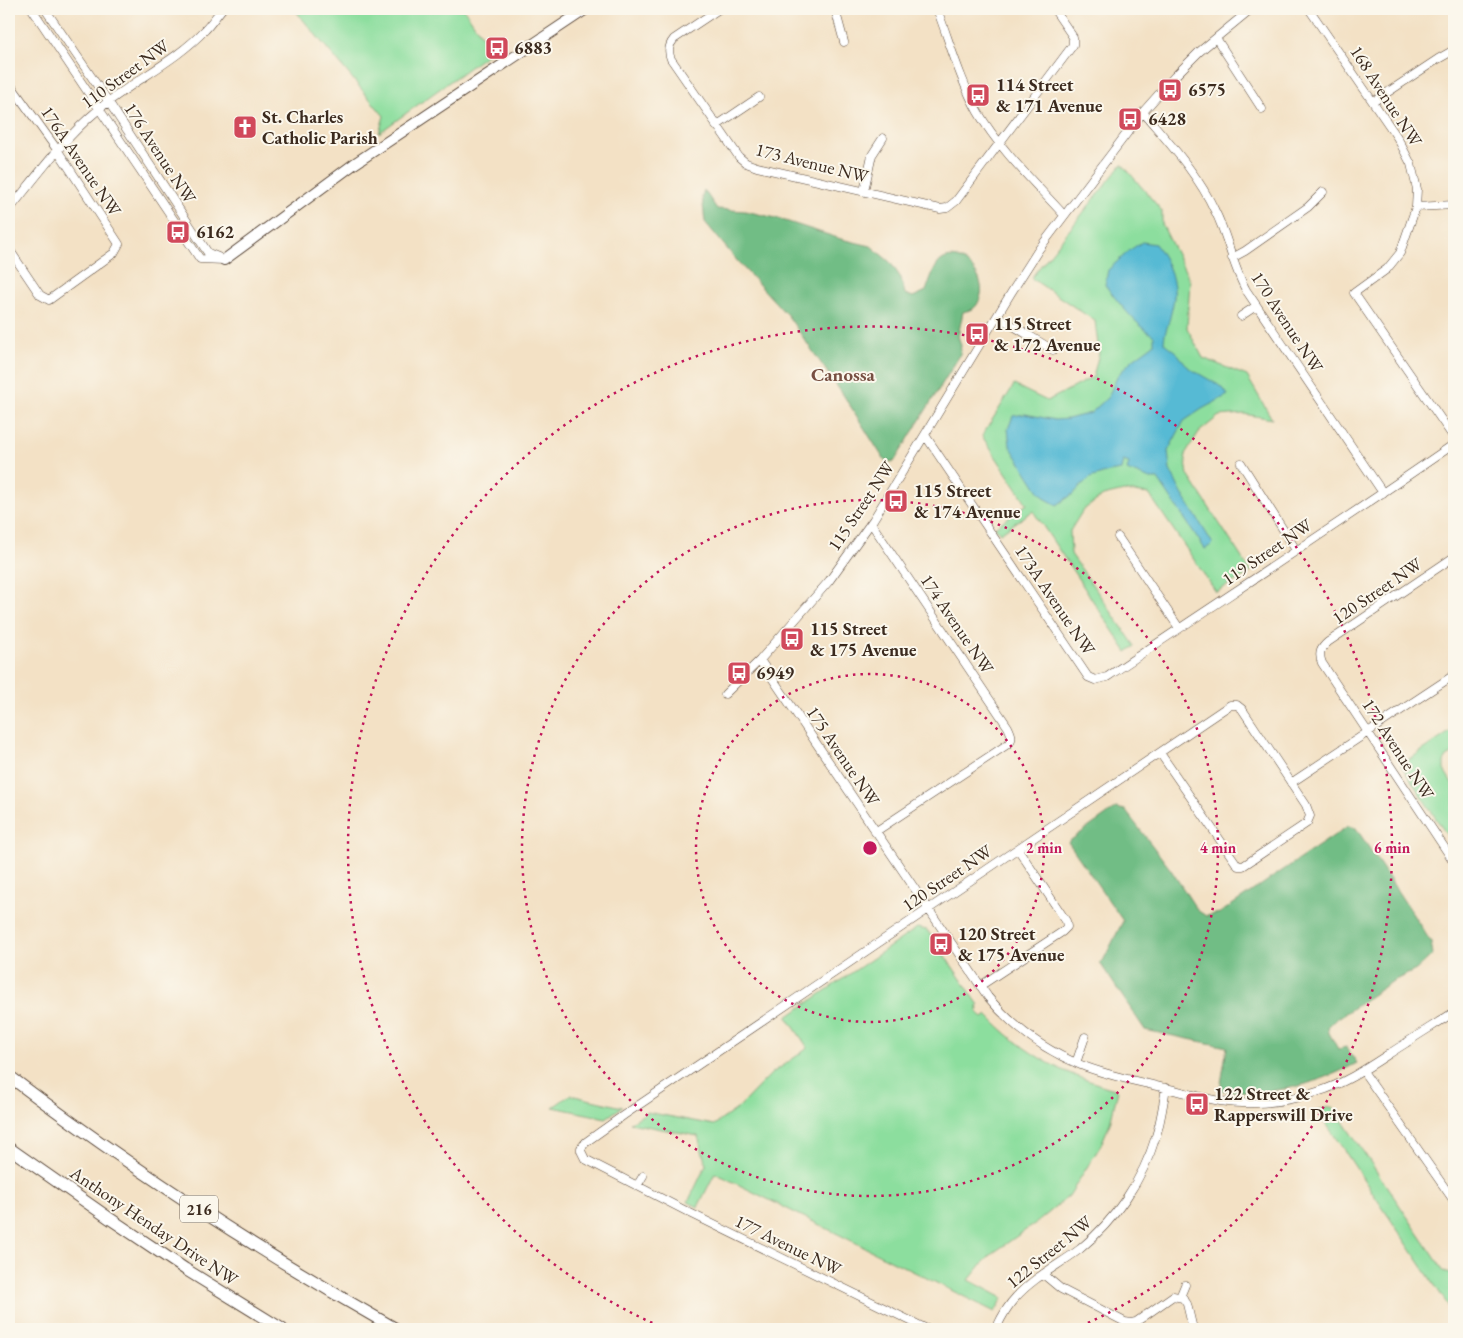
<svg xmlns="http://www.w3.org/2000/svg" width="1463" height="1338" font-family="'EB Garamond',serif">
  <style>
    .green { fill: #8cde9e; stroke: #64845e }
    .forest { fill: #71bd85; stroke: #567452 }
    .water { fill: #56bad4; stroke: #487279 }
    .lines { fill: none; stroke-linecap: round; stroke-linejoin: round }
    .minor-casing { stroke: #574537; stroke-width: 9 }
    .major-casing { stroke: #574537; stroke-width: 12 }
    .highway-casing { stroke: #574537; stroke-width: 13 }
    .minor { stroke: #fff; stroke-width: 8 }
    .major { stroke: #fff; stroke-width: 10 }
    .highway { stroke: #fff; stroke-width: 11 }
    .ring { fill: none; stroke: #c2185b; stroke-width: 2.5; stroke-dasharray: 2.5 5 }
    .labels { text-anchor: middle; stroke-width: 4; stroke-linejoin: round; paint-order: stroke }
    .shield { fill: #fbf7ec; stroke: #75685c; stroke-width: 1 }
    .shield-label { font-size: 16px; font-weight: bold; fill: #3b2a1e }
    .poi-label { font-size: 18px; font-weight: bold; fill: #3b2a1e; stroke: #fbf7ec; text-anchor: start }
    .street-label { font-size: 18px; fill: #3b2a1e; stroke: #fbf7ec }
    .neighbourhood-label { font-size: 19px; font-weight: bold; fill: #774f42; stroke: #fbf7ec }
    .centre { fill: #c2185b; stroke: #fbf7ec; stroke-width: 2.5 }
    .ring-label { font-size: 15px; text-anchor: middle; font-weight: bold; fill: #c2185b; stroke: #fbf7ec; stroke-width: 4; stroke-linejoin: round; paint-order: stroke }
  </style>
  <rect width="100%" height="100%" fill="#fbf7ec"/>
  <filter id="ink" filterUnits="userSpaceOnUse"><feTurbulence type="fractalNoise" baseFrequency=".02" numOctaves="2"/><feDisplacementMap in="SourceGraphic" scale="10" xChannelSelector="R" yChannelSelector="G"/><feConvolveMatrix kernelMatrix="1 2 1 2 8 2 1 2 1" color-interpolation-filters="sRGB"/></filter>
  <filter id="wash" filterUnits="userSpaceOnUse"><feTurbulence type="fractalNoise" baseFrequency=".0096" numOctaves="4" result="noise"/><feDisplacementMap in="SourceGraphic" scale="20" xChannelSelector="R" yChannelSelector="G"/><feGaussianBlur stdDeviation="1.12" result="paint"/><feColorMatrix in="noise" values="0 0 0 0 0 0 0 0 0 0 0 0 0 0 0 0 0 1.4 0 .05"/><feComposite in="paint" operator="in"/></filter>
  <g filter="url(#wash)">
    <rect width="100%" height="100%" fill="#f3e1c5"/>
    <path class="green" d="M294 9H464L492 51 379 133 384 116Z
      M1122 164 1162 211V224L1190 281 1187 328 1203 358 1247 376 1272 419 1244 414 1219 416 1199 432 1185 454 1188 475 1251 572 1216 592 1149 494 1124 491 1103 496 1083 510 1070 531 1071 554 1135 646 1127 652 1033 511 1000 533 995 527 1027 504 982 436 1014 385 1047 401 1093 377 1099 353 1095 321 1031 278Z
      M1454 729V753L1447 757 1444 762V770L1454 786V837L1450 840 1401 765Z
      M917 928 927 930 979 1005 977 1007 979 1010 977 1011 983 1018 987 1015C1026 1056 1065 1075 1118 1090L1110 1123 1101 1145 1069 1196 1040 1220 993 1253 982 1264 969 1280 1003 1298 995 1312 715 1173 698 1207 688 1202 706 1165 698 1136 630 1123 647 1112 714 1125 737 1109 771 1074 808 1048 787 1017Z
      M570 1095 622 1107 606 1118 553 1107Z
      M1333 1107 1444 1271 1454 1274V1314L1317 1110Z"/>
    <path class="forest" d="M704 190 717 209 745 211 776 218 841 239 871 246 890 262 901 278 905 294 913 297 926 291C929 283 934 265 942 260 961 248 988 278 980 298 979 301 977 306 974 308 972 310 966 311 963 312L958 336 961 345 960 355 894 462 885 461 844 396 788 316 739 263 705 222 702 196Z
      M1116 808 1125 810 1171 870 1197 910 1206 916 1220 913 1348 826 1356 828 1431 942 1433 954 1416 970 1393 981 1335 1020 1328 1027 1329 1033 1338 1049 1346 1047 1357 1063C1308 1088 1275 1095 1220 1090L1227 1047 1145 1030 1100 963 1103 961 1123 921 1068 842Z"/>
    <path class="water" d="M1142 242 1155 244C1166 258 1176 279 1174 298 1173 305 1171 313 1169 321 1167 329 1164 334 1164 343L1177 353 1189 368 1222 387 1228 395 1202 409 1184 421 1168 451 1170 470 1181 492 1213 544 1205 549 1158 479H1150L1127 470 1129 463 1123 461 1121 470 1109 472 1090 478 1073 494 1057 505 1046 499 1038 490 1010 446 1008 429 1013 416 1025 414 1055 420 1068 419 1091 413 1108 397 1118 375 1132 360 1154 344V336C1134 323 1119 303 1105 285L1108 270 1130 250Z"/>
  </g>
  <g filter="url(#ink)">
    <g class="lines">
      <g class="minor-casing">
        <path id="minor" d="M32 9 200 259 224 260
          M45 9 108 101 208 253 218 257
          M719 9 674 39C668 46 668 52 671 59L739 157 746 163 757 167 940 209 947 208 956 201 1073 45V37L1054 9
          M835 9 844 42
          M937 9C950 43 960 80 978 112 1000 150 1035 183 1064 215
          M1309 9 1397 137 1411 164 1417 189 1416 207 1400 253 1387 269 1354 293 1454 438
          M1216 38 1262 109
          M9 88 12 87 58 151 119 244 114 253 49 300 40 295 9 249
          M1373 102 1438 59 1454 50
          M1143 112C1169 143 1198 174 1215 211 1228 236 1232 265 1246 290L1383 493
          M716 126 759 97
          M864 191 872 155 883 138
          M1416 207 1454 205
          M9 210C37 176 64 138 98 110 132 81 175 62 205 30 211 24 216 16 222 9
          M1232 258 1245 251 1308 207 1323 192
          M997 316 1053 350
          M1241 316 1256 306
          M925 435 1032 594 1088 677 1095 680 1107 677C1223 599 1340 523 1454 444
          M1241 463 1296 550
          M871 523 1008 727C1011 734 1014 738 1008 744L875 832
          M1118 537 1179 628
          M1454 557 1328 642C1321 648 1318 653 1322 663L1454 862
          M760 660 988 997C1013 1027 1044 1050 1081 1065 1108 1076 1137 1081 1165 1088 1184 1092 1202 1098 1220 1101 1253 1106 1287 1102 1317 1092 1350 1082 1377 1061 1406 1043 1422 1032 1438 1023 1454 1012
          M725 694 760 660 829 581 873 520 1011 293 1039 249 1143 112 1175 76 1199 52 1251 9
          M1291 783 1454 675
          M980 986 1062 932 1067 927 1066 921 1018 849
          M1076 1063 1085 1037
          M1363 1071 1454 1201
          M637 1186 643 1176
          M1043 1274 1061 1289 1125 1322 1131 1323 1136 1322 1173 1296 1183 1298 1187 1304 1193 1329
          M1180 1297 1185 1285
          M927 1329 688 1212 585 1159 581 1151V1148L586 1142 624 1115 1230 705H1237L1242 709 1306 805 1310 816 1307 823 1243 866H1238L1160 753
          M996 1329C1001 1318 1007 1306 1016 1297 1034 1277 1059 1265 1080 1249 1115 1220 1143 1180 1156 1136 1161 1121 1163 1104 1166 1088"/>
      </g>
      <g class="major-casing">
        <path id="major" d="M224 260 354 164 586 9"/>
      </g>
      <g class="highway-casing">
        <path id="highway" d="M9 1076C132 1169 262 1253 396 1329
          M9 1148 109 1218 185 1269 282 1329"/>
      </g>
      <use href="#minor" class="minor"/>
      <use href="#major" class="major"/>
      <use href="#highway" class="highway"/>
    </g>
  </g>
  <g class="ring">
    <circle cx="870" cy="848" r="174"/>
    <circle cx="870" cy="848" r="348"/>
    <path d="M666 1329A522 522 0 1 1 1074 1329"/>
  </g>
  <defs>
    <g id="bus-square" transform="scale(1.25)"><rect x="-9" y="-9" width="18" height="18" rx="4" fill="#d1495b" stroke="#fbf7ec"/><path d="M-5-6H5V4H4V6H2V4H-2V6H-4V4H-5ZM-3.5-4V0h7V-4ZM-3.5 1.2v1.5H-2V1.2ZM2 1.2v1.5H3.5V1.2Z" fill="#fff"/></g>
    <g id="church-square" transform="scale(1.25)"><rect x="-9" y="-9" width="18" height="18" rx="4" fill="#d1495b" stroke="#fbf7ec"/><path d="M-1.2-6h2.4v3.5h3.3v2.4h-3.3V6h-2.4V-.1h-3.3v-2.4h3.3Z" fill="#fff"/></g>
  </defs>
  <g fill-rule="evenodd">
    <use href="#bus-square" x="497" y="48"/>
    <use href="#bus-square" x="1170" y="90"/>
    <use href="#bus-square" x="978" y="95"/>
    <use href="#bus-square" x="1130" y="119"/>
    <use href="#church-square" x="245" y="127"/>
    <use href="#bus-square" x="178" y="232"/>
    <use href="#bus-square" x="977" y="334"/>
    <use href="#bus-square" x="896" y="501"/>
    <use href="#bus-square" x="792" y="639"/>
    <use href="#bus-square" x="739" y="673"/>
    <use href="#bus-square" x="941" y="944"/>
    <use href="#bus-square" x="1197" y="1104"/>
  </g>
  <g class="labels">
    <rect class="shield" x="180" y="1195.5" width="38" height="27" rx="4"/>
    <g class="shield-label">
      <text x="199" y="1215">216</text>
    </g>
    <g class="poi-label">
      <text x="514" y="54">6883</text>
      <text x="996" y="91">114 Street<tspan x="996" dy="21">&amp; 171 Avenue</tspan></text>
      <text x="1188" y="96">6575</text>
      <text x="262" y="123">St. Charles<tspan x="262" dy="21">Catholic Parish</tspan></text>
      <text x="1148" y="125">6428</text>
      <text x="196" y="238">6162</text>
      <text x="994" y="330">115 Street<tspan x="994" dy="21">&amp; 172 Avenue</tspan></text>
      <text x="914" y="497">115 Street<tspan x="914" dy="21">&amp; 174 Avenue</tspan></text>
      <text x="810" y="635">115 Street<tspan x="810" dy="21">&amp; 175 Avenue</tspan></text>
      <text x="756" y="679">6949</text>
      <text x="958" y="940">120 Street<tspan x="958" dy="21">&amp; 175 Avenue</tspan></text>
      <text x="1214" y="1100">122 Street &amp;<tspan x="1214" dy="21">Rapperswill Drive</tspan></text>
    </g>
    <g class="street-label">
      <text transform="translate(125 74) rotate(-36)" y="6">110 Street NW</text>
      <text transform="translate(1386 96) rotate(57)" y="6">168 Avenue NW</text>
      <text transform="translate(160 153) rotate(57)" y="6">176 Avenue NW</text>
      <text transform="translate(81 161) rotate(56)" y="6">176A Avenue NW</text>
      <text transform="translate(812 163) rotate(14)" y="6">173 Avenue NW</text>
      <text transform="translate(1287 322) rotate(57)" y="6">170 Avenue NW</text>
      <text transform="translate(861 506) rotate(-56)" y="6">115 Street NW</text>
      <text transform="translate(1267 552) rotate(-34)" y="6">119 Street NW</text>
      <text transform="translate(1377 591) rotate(-34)" y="6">120 Street NW</text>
      <text transform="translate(1055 600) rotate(56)" y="6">173A Avenue NW</text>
      <text transform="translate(957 624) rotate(56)" y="6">174 Avenue NW</text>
      <text transform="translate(1398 749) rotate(57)" y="6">172 Avenue NW</text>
      <text transform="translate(843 756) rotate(56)" y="6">175 Avenue NW</text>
      <text transform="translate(947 878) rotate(-34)" y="6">120 Street NW</text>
      <text transform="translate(154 1226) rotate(34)" y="6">Anthony Henday Drive NW</text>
      <text transform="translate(788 1245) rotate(26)" y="6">177 Avenue NW</text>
      <text transform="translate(1049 1252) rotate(-39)" y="6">122 Street NW</text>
    </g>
    <g class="neighbourhood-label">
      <text x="843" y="381">Canossa</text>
    </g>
  </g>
  <circle cx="870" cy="848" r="8" class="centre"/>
  <g class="ring-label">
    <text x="1044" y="853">2 min</text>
    <text x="1218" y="853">4 min</text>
    <text x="1392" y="853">6 min</text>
  </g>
  <rect width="1463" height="1338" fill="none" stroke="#fbf7ec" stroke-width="30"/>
</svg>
